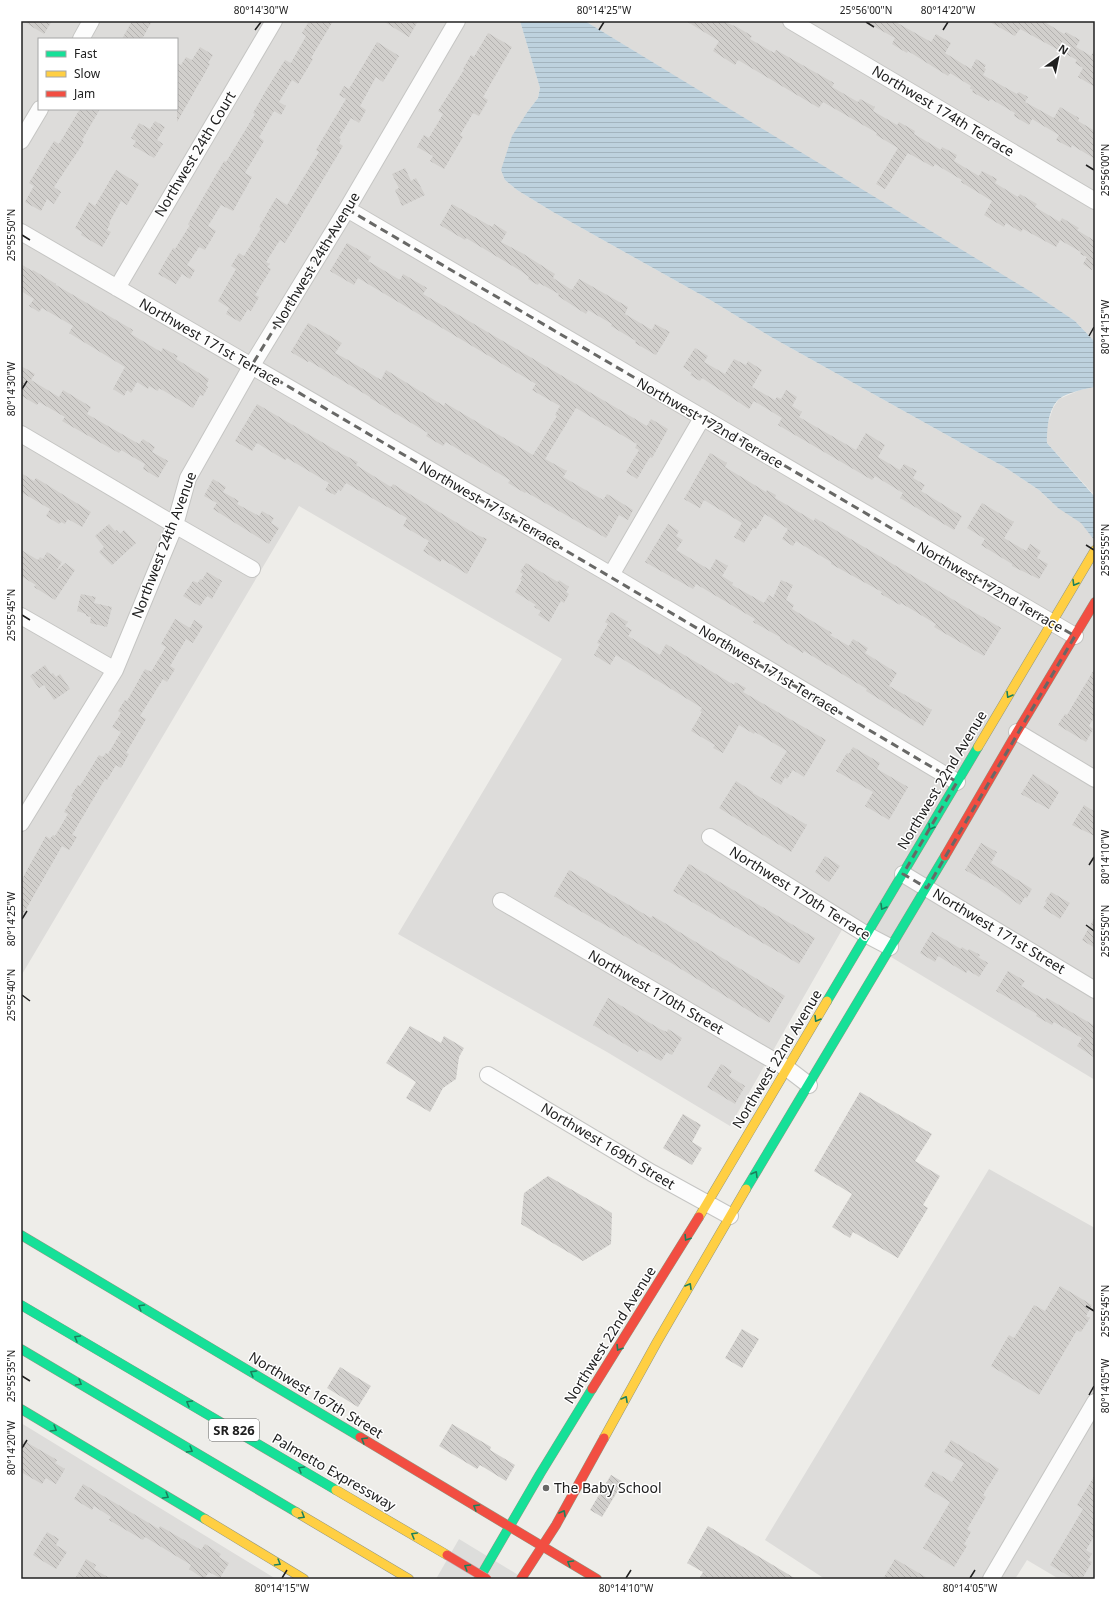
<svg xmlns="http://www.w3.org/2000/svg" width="1116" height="1600" font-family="'Noto Sans',sans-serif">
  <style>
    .residential { fill: #dddcda; fill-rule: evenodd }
    .water { fill: url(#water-rules) }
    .pier { fill: #dddddb }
    .building { fill: url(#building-back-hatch) }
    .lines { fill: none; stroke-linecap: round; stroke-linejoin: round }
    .street-casing { stroke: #c5c5c3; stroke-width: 18 }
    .fast-casing { stroke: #929782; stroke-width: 10 }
    .slow-casing { stroke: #929782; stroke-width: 10 }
    .jam-casing { stroke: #929782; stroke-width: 10 }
    .street { stroke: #fcfcfc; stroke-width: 16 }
    .fast { stroke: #16e098; stroke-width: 9 }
    .slow { stroke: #ffcf43; stroke-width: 9 }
    .jam { stroke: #f24e42; stroke-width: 9 }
    .jam-bridge-casing { stroke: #c1a2a6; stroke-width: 10; stroke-linecap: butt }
    .jam-bridge { stroke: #f24e42; stroke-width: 9 }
    .oneway { stroke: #1b805c }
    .marked { fill: none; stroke: #686866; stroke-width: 3; stroke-dasharray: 8 5; stroke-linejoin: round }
    .ticks { fill: none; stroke: #202020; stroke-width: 1.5 }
    .poi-dot { fill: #686866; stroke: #fff; stroke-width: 1.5 }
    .labels { text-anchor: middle; stroke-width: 3; stroke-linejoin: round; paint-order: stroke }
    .shield { fill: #fff; stroke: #636363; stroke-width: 1 }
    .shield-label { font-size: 13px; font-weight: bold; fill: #202020 }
    .street-label { font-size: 14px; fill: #202020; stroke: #fff }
    .poi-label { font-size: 14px; fill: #202020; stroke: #fff; text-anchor: start }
    .neatline { fill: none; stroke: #202020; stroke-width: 1.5 }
    .ticks-label { font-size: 10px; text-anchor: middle; fill: #202020 }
  </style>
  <defs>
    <pattern id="water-rules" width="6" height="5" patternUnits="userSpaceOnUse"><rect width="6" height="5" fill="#bed2de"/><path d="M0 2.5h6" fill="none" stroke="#a3b4be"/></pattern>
    <pattern id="building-back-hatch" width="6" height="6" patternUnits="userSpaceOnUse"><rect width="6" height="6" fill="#d1cfcc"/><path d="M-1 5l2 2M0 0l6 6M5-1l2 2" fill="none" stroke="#b3b1af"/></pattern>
  </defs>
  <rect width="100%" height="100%" fill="#eeede9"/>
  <path class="residential" d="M21 21H520L540 88 538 98 528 111 505 180 517 190 553 212 712 301 771 337 1006 468 1039 490 1058 508 1095 496 1047 443V426L1053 408 1059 399 1080 390 1095 387V1080L843 928 730 1126 607 1052 398 934 562 659 299 506 21 976ZM39 39H177V109H39Z
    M585 21H1095V342L1075 321Z
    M989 1169 1095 1228V1579H1059L1027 1560 1015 1579H825L765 1540Z
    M21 1423 276 1579H21Z"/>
  <path class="water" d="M520 21H585L1033 293 1075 321 1095 342V387C1085 389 1068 392 1059 399 1048 409 1047 429 1047 443L1095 497V541L1081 523 1058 508 1039 490 1006 468 771 337 712 301 553 212 517 190 505 180 501 170 512 136 528 111 538 98 540 88Z"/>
  <path class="pier" d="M459 1539 525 1579H436Z"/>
  <path class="building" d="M23 21H52L44 34Z
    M132 21H152L142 39H122Z
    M309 21H333L311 58 313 59 298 84 292 80 279 102 286 106 281 115 274 111 259 137 264 141 245 173 252 177 233 211 221 205 208 226 216 231 205 250 199 247 187 265 195 270 190 279 182 274 176 284 158 274 173 248 175 249 190 225 188 224 224 161 226 162 255 114 253 113 268 87 285 60 291 63 306 36 302 33Z
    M383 21H418L409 37Z
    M686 21H722L737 27 752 36 750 39 774 53 776 50 834 83 832 87 858 102 860 99 875 107 873 111 897 125 899 122 915 131 914 134 941 150 942 147 957 155 954 161 979 176 982 171 997 179 995 183 1018 197 1020 194 1037 204 1035 207 1060 222 1062 218 1079 228 1077 230 1095 241V264L1092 270 1083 264 1087 257 1080 254 1081 252 1060 240 1056 247 1023 229 1021 232 1006 223 1004 227 984 215 992 201 961 182 962 180 935 164 933 167 908 153 885 189 876 184 898 148 876 135 877 133 823 102 819 108 738 60 735 65 713 51 719 41Z
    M864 21H894L931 42 936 34 951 43 945 53 971 69 976 59 986 65 984 68 986 69 983 75 1017 94 1019 92 1028 97 1025 102 1054 118 1060 107 1079 118 1078 121 1095 131V159L1072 145 1071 148 1056 140 1059 135 1032 119 1029 125 1014 116 1015 113 991 99 989 101 972 92 973 90 970 88 971 86 950 73 948 76 908 51 907 53 892 44 895 38Z
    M988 21H1043L1064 34 1066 32 1080 40 1076 47 1091 56 1095 49V87L1078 77 1083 68 1075 63 1077 60 1020 29 1015 36Z
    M488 33 512 47 483 97 488 100 479 116 473 113 460 135 463 137 444 169 430 161 433 156 417 147 424 135 429 138 443 114 438 111 464 70 463 69 471 55 474 57Z
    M377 42 399 56 383 82 376 77 360 106 366 110 359 123 351 118 339 138 341 139 339 143 343 146 285 243 280 240 266 262 270 264 267 267 271 269 255 295 259 297 251 311 248 309 240 322 226 314 229 308 218 301 236 269 231 266 239 253 244 256 261 228 259 227 276 198 287 205 319 152 316 150 346 99 339 95 344 86 349 89Z
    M200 47 213 55 208 63 210 64 177 122V63L181 65 186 57 192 60Z
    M80 109H100L82 140 84 142 54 187 61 192 54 204 47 199 41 211 25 202 34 186 29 183 54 141 59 144Z
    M155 121 165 127 157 140 163 144 154 158 133 146 136 141 131 138 139 123 150 129Z
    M405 168 411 181 416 178 425 195 402 206 395 190 399 188 392 174Z
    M116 170 139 184 127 205 121 201 109 223 110 224 107 230 111 232 102 247 81 235 82 232 75 228 89 202 95 206Z
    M452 204 492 227 494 224 507 232 501 242 522 253 555 274 553 278 572 290 579 279 628 307 625 314 652 330 655 324 670 332 656 355 635 343 636 341 611 326 612 324 588 310 586 314 558 296 559 294 539 283 538 285 528 279 529 277 521 271 466 238 465 240 440 225Z
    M347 243 371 257 368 261 400 280 403 274 427 288 423 294 647 426 651 419 668 429 652 458 650 457 637 479 626 472 639 450 635 448 637 444 576 408 545 459 567 471 563 477 603 500 607 494 633 510 628 520 619 515 606 538 526 492 525 493 508 483 510 480 446 442 443 446 426 436 428 433 370 398V397L309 361 308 362 291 352 308 323 342 343 335 353 348 360 381 380 386 370 444 406 445 403 533 455 557 416 555 415 560 406 532 390 536 384 358 278 354 285 330 271Z
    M21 264 32 271 33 270 56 284V285L133 330 131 334 161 352 163 348 178 356 176 359 209 379 206 385 208 387 203 396 200 395 193 408 159 388 158 391 149 386 148 389 137 382 131 393 127 390 124 396 113 389 125 367 69 333 73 326 42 308 39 312 29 306 34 299 21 291Z
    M695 348 708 356 704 362 725 374 734 359 746 365 748 361 762 370 752 387 775 400 777 397 781 399 786 390 797 397 792 406 802 412 799 417 856 450 866 433 885 445 878 457 900 470 904 464 917 471 913 478 925 485 921 491 962 516 954 530 900 498 903 493 875 476 872 480 778 425 782 418 754 401 749 409 702 378 700 381 690 375 692 373 683 367Z
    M21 366 35 374 31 380 59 397 63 390 91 407 87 414 139 444 143 439 155 447 152 452 168 461 158 478 143 469 145 464 121 450 119 453 62 421 65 417 39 402 37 405 22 396 21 397Z
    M257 404 342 454 358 462 356 465 391 487 393 484 477 535 487 539 467 574 442 559 440 562 423 551 429 541 403 526 407 518 384 505 346 483 341 491 339 489 335 495 325 490 329 483 287 458 285 460 257 443 252 451 235 441Z
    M710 453 727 463 725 467 766 492 767 490 776 495 775 498 814 521 815 518 1001 628 984 656 934 627 936 624 901 603 900 605 881 594 882 592 831 564V562L796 541 793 546 782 539 788 529 765 514 756 529 753 528 744 543 734 537 742 523 704 500 700 508 684 499Z
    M21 473 34 481 36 478 91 512 82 527 68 519 65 524 61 522 59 524 46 516 50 509 21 492Z
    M213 479 226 487 223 492 239 501 237 504 259 516 262 511 274 518 271 523 279 528 269 544 213 509 217 503 204 496Z
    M982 503 1014 522 1004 538 1026 551 1030 544 1041 551 1037 558 1048 564 1039 579 1012 566V564L981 545 985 539 967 528Z
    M109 524 115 531 117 530 120 534 124 530 136 543 112 565 99 552 104 547 95 536Z
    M668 524 679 531 676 536 683 540 676 550 710 570 716 559 728 566 722 576 733 583 732 585 764 603 769 595 773 598 781 580 793 585 786 600 794 605 792 609 832 633 830 635 849 646 853 639 868 648 865 653 897 673 889 686 932 710 923 726 866 691 867 689 804 651 803 653 780 639V637L753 622 755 619 696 584 693 589 645 562Z
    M21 550 38 560 40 557 43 559 47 552 62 562 56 571 65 563 75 570 55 600 34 587 36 585 21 576Z
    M526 563 558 582 559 580 569 587 566 592 569 594 564 603 561 601 549 622 538 615 541 611 534 607 536 605 515 592 522 580 520 579 523 574 520 572Z
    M207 572 222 581 212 599 207 596 200 606 183 596 193 581 198 583 200 579 202 580Z
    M81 594 96 597 94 603 112 607 107 627 90 623 91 617 86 616V614L77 611Z
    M611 612 628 622 625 626 632 630 628 636 660 655 666 644 734 685 735 682 746 688 743 692 826 740 804 777 793 770 787 779 785 777 781 785 770 778 787 751 755 732 754 734 739 725 723 753 713 748 715 745 691 731 702 712 700 711 702 708 616 655 610 665 594 655 600 644 597 643 608 624 605 622Z
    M175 619 190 628 194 620 203 626 193 643 186 639 170 666 175 669 167 682 163 679 140 716 146 719 126 753 129 754 121 768 116 765 107 780 105 779 72 835 77 837 69 850 62 846 21 918V881L46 836 50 839 53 835 55 836 68 814 64 812 73 797 71 796 78 785 80 786 99 755 103 757 106 753 108 754 121 732 112 727 121 713 118 711 125 700 127 701 145 669 151 672 166 647 161 644Z
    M45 665 51 674 53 673 56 677 60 674 70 689 54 700 44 685 39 688 30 676Z
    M1095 668V716L1089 726 1093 729 1086 742 1058 725 1065 714 1067 715Z
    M853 747 880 763 877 769 908 787 889 820 865 806 873 792 836 771 847 753 849 754Z
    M1033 774 1059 792 1049 809 1021 794Z
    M736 781 753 792V793L807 825 791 852 719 808Z
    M1084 805 1095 812V836L1072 825Z
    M981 843 997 852 991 863 1032 889 1027 898 1025 897 1020 905 994 886 965 870Z
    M825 856 840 866 829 882 815 872Z
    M689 864 815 938 799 964 673 891Z
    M569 870 651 918 653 916 785 996 769 1023 663 958 554 896Z
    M1051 892 1070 903 1060 919 1043 908 1047 902 1045 901Z
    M1095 917V948L1082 940Z
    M932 932 961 949 962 947 968 951 969 949 980 955 978 957 988 963 979 977 968 970 966 973 938 956 935 962 920 953Z
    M1008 971 1025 981 1021 986 1045 1000 1047 998 1095 1026V1058L1077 1046 1082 1038 1054 1022 1052 1025 1036 1016 1037 1014 996 991Z
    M608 998 660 1029 667 1032 668 1029 682 1038 672 1055 667 1052 661 1061 640 1049 638 1052 593 1025Z
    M410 1026 441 1043 444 1036 464 1048 459 1057 456 1079 443 1088 430 1112 406 1098 416 1082 386 1063Z
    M721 1064 732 1071 729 1076 745 1086 735 1104 707 1087Z
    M860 1092 932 1134 915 1161 940 1176 923 1205 928 1208 898 1258 853 1232 850 1238 832 1227 852 1194 814 1171Z
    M683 1114 701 1125 692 1142 702 1148 692 1165 663 1148Z
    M548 1176 612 1213 611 1244 583 1261 521 1224 524 1193Z
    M1060 1286 1092 1305 1086 1316 1090 1318 1081 1332 1077 1330 1039 1395 991 1366 1009 1335 1014 1338 1034 1305 1045 1311Z
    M742 1329 759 1339 742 1368 725 1358Z
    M340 1367 371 1386 358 1407 327 1388Z
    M452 1424 491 1447 490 1450 515 1465 506 1481 480 1465 477 1469 439 1446Z
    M21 1439 57 1460 55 1463 65 1469 56 1484 46 1478 42 1484 21 1472Z
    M951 1440 999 1469 983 1495 986 1497 967 1529 971 1532 964 1544 967 1546 954 1567 923 1548 950 1502 924 1486 933 1471 952 1482 964 1463 944 1452Z
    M611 1475 623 1482 602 1517 590 1510Z
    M1095 1475V1535L1086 1550 1092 1554 1088 1560 1092 1562 1082 1579H1074L1050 1565 1083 1509 1077 1505Z
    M83 1484 159 1529 160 1526 201 1550 205 1544 221 1554 219 1557 229 1563 220 1578 209 1572 204 1579 189 1569 191 1565 145 1537 143 1540 109 1520 111 1517 94 1506 92 1510 74 1499Z
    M708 1526 796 1579H699L703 1572 687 1563Z
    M47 1532 59 1539 56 1545 67 1552 56 1569 33 1555Z
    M86 1559 96 1565 94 1569 111 1579H75Z
    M895 1559 929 1579H883Z"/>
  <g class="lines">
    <g class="street-casing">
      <path id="street" d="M791 21 1095 201
        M81 39 91 21
        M21 141 40 109
        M347 209 1075 636
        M21 232 611 575 957 782
        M117 288 274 21
        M21 434 175 525 252 569
        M611 575 702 418
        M21 616 115 670
        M1017 732 1095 779
        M21 823 115 670 175 525 188 478 252 365 347 209 457 21
        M710 837 867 935 890 947
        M903 874 1095 990
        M501 901 788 1069 809 1085
        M488 1075 652 1173 730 1216
        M991 1579 1095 1402"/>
    </g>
    <g class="fast-casing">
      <path id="fast" d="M827 1001 978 747
        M746 1189 945 856
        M21 1235 360 1437
        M21 1305 336 1490
        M21 1349 296 1512
        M21 1409 205 1519
        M479 1579 540 1474 592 1389"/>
    </g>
    <g class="slow-casing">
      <path id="slow" d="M978 747 1095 550
        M699 1217 827 1001
        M604 1438 657 1342 746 1189
        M336 1490 447 1555
        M296 1512 409 1579
        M205 1519 304 1579"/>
    </g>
    <g class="jam-casing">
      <path id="jam" d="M945 856 1017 732 1095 602
        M592 1389 699 1217
        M360 1437 597 1579
        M521 1579 556 1525 604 1438"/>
    </g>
    <use href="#street" class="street"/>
    <use href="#fast" class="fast"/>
    <use href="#slow" class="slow"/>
    <use href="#jam" class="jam"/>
    <g class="jam-bridge-casing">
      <path id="jam-bridge" d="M447 1555 487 1579"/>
    </g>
    <use href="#jam-bridge" class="jam-bridge"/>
  </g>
  <defs><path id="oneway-chevron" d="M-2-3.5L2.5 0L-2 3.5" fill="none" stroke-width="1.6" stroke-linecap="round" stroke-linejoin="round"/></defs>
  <g class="oneway">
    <use href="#oneway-chevron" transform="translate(1075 583) rotate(121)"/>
    <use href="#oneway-chevron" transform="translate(1009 695) rotate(121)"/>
    <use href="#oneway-chevron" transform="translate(931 827) rotate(121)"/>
    <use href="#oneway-chevron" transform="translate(883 907) rotate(121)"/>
    <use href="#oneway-chevron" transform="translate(817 1019) rotate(121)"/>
    <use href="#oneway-chevron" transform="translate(755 1174) rotate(-59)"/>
    <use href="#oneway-chevron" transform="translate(687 1238) rotate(122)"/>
    <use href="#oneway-chevron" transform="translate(689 1286) rotate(-60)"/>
    <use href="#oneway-chevron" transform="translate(141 1307) rotate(-149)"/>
    <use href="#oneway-chevron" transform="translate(77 1338) rotate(-150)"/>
    <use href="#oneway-chevron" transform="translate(619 1348) rotate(122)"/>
    <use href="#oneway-chevron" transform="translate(253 1373) rotate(-149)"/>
    <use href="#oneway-chevron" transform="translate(79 1383) rotate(31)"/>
    <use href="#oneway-chevron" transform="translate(625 1399) rotate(-61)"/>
    <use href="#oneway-chevron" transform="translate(189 1403) rotate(-150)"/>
    <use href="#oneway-chevron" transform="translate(54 1429) rotate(31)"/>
    <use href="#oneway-chevron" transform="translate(364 1440) rotate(-149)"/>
    <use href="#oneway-chevron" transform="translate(190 1450) rotate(31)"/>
    <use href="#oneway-chevron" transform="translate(301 1469) rotate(-150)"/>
    <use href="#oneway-chevron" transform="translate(166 1496) rotate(31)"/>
    <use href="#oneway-chevron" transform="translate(476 1507) rotate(-149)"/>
    <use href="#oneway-chevron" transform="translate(563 1513) rotate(-61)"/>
    <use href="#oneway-chevron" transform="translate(302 1516) rotate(31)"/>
    <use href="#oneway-chevron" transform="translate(414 1535) rotate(-150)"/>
    <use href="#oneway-chevron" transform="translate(278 1563) rotate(31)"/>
    <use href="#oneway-chevron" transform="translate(570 1563) rotate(-149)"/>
    <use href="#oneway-chevron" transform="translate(467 1567) rotate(-149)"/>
  </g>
  <path class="marked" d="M347 209 1075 636 927 888 903 874 957 782 252 365Z"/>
  <path class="ticks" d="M866 22 874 27M255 30 261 22M599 30 604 22M943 30 948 22M1086 165 1094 170M22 235 30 240M1089 336 1094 327M22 389 27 381M1086 545 1094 550M22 615 30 620M1089 865 1094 857M22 919 27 911M1086 925 1094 931M22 995 30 1001M1086 1306 1094 1311M22 1376 30 1381M1089 1395 1094 1386M22 1448 27 1440M282 1578 287 1570M626 1578 631 1570M970 1578 975 1570"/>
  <circle class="poi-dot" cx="546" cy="1488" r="4"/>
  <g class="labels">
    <rect class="shield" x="209" y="1419" width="50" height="22" rx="3"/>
    <g class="shield-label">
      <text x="234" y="1435">SR 826</text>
    </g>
    <g class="street-label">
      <text transform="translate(943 111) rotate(31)" y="5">Northwest 174th Terrace</text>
      <text transform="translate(195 154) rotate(-59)" y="5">Northwest 24th Court</text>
      <text transform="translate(316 260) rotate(-59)" y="5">Northwest 24th Avenue</text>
      <text transform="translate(210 342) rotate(30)" y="5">Northwest 171st Terrace</text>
      <text transform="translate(710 423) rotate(30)" y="5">Northwest 172nd Terrace</text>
      <text transform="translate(490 505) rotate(30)" y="5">Northwest 171st Terrace</text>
      <text transform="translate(164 545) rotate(-69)" y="5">Northwest 24th Avenue</text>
      <text transform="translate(990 587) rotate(30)" y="5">Northwest 172nd Terrace</text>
      <text transform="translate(769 670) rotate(31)" y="5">Northwest 171st Terrace</text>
      <text transform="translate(942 780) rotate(-59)" y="5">Northwest 22nd Avenue</text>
      <text transform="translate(800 893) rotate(32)" y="5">Northwest 170th Terrace</text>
      <text transform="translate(999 931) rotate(31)" y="5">Northwest 171st Street</text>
      <text transform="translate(656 992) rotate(30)" y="5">Northwest 170th Street</text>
      <text transform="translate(777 1059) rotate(-59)" y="5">Northwest 22nd Avenue</text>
      <text transform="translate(608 1146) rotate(31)" y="5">Northwest 169th Street</text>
      <text transform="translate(610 1335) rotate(-58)" y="5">Northwest 22nd Avenue</text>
      <text transform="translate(316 1395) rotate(31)" y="5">Northwest 167th Street</text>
      <text transform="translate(334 1472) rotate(30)" y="5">Palmetto Expressway</text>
    </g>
    <g class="poi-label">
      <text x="554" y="1493">The Baby School</text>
    </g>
  </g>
  <rect width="1116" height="1600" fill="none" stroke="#ffffff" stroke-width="44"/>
  <rect x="38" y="38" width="140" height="72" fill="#ffffff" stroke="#a6a6a6"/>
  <rect x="46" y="51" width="20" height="6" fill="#16e098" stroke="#a6a6a6"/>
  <text x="74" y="58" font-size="12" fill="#202020">Fast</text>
  <rect x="46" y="71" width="20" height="6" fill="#ffcf43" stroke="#a6a6a6"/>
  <text x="74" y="78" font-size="12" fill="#202020">Slow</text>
  <rect x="46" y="91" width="20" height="6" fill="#f24e42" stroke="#a6a6a6"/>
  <text x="74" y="98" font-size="12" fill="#202020">Jam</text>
  <g transform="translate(1058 58) rotate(33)" stroke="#ffffff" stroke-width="3" paint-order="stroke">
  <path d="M0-3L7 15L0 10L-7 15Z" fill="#202020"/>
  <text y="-6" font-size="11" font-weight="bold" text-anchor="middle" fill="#202020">N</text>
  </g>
  <rect x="22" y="22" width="1072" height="1556" class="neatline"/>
  <g class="ticks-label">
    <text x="261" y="14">80°14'30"W</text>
    <text x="604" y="14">80°14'25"W</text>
    <text x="866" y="14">25°56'00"N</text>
    <text x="948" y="14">80°14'20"W</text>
    <text transform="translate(1105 170) rotate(-90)" y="4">25°56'00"N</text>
    <text transform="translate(11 235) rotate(-90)" y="4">25°55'50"N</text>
    <text transform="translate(1105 327) rotate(-90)" y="4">80°14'15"W</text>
    <text transform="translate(11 389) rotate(-90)" y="4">80°14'30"W</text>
    <text transform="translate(1105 550) rotate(-90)" y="4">25°55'55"N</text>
    <text transform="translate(11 615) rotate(-90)" y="4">25°55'45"N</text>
    <text transform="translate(1105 857) rotate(-90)" y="4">80°14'10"W</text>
    <text transform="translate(11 919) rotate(-90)" y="4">80°14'25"W</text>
    <text transform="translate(1105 931) rotate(-90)" y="4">25°55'50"N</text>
    <text transform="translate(11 995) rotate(-90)" y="4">25°55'40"N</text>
    <text transform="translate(1105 1311) rotate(-90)" y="4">25°55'45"N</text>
    <text transform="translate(11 1376) rotate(-90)" y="4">25°55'35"N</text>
    <text transform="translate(1105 1386) rotate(-90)" y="4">80°14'05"W</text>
    <text transform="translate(11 1448) rotate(-90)" y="4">80°14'20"W</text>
    <text x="282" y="1592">80°14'15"W</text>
    <text x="626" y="1592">80°14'10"W</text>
    <text x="970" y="1592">80°14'05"W</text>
  </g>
</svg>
